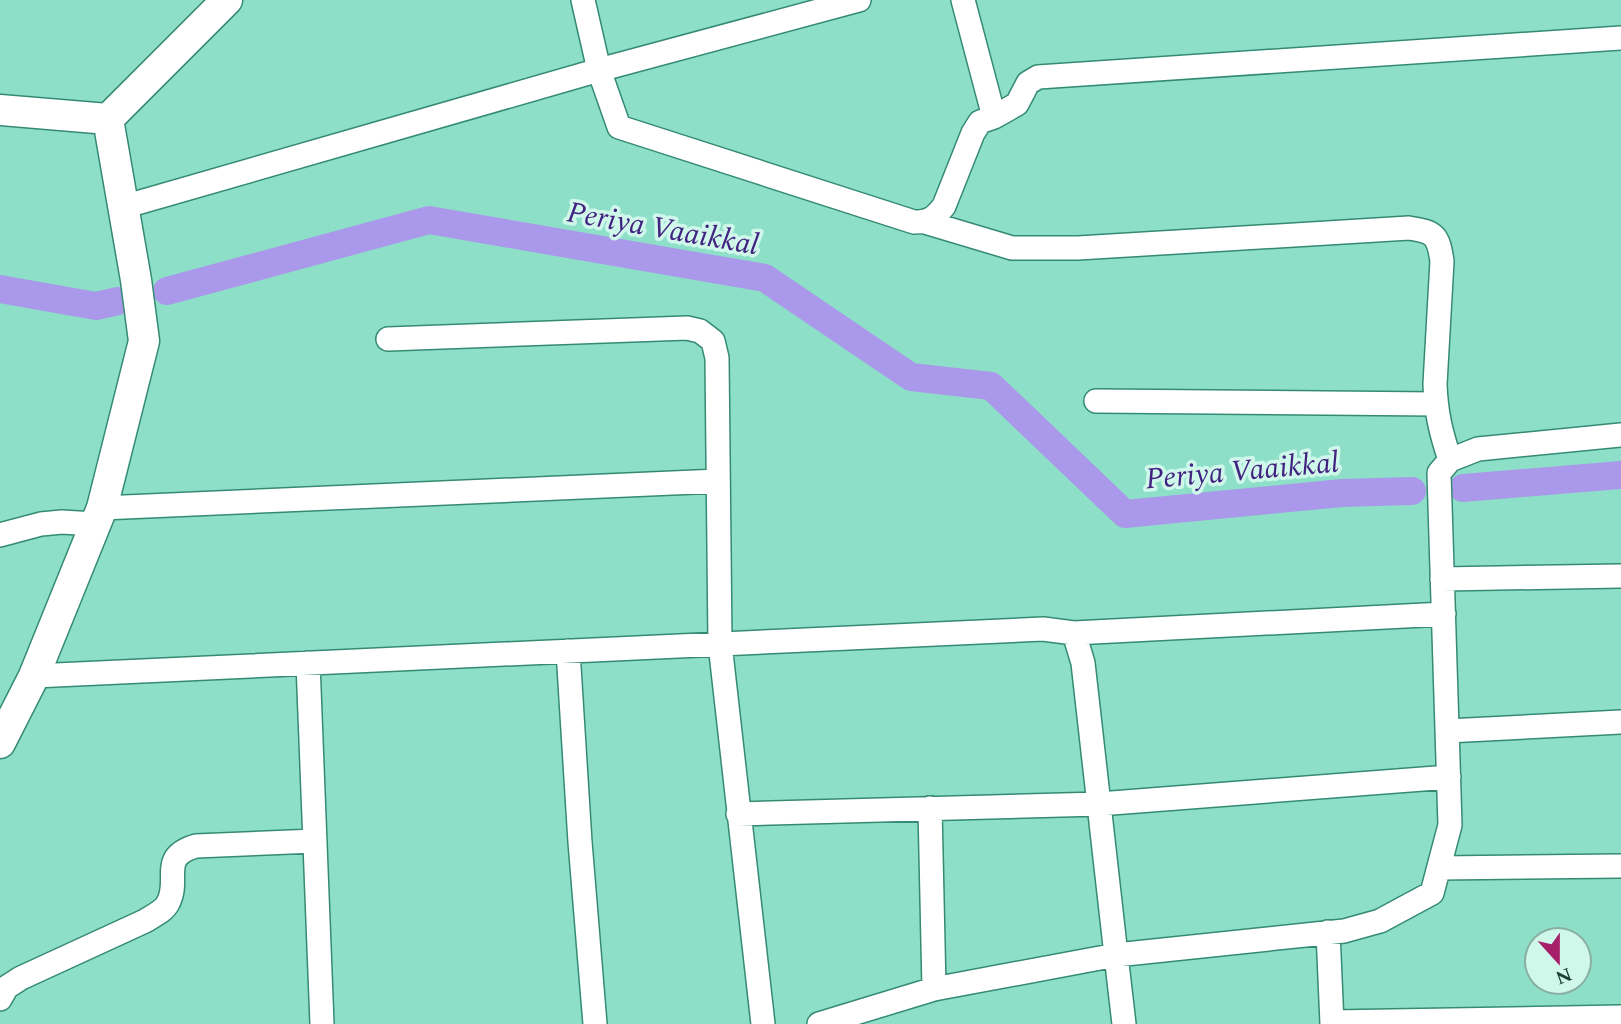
<svg xmlns="http://www.w3.org/2000/svg" width="1621" height="1024" font-family="Spectral,serif">
  <style>
    .lines { fill: none; stroke-linecap: round; stroke-linejoin: round }
    .canal { stroke: #aa99eb; stroke-width: 28 }
    .minor-casing { stroke: #358a74; stroke-width: 26 }
    .tertiary-casing { stroke: #358a74; stroke-width: 33 }
    .minor { stroke: #fff; stroke-width: 23 }
    .tertiary { stroke: #fff; stroke-width: 30 }
    .labels { text-anchor: middle; stroke-width: 7; stroke-linejoin: round; paint-order: stroke }
    .water-label { font-size: 30px; font-style: italic; fill: #432381; stroke: #d0f8ea }
  </style>
  <rect width="100%" height="100%" fill="#8de0c7"/>
  <g class="lines">
    <path class="canal" d="M0 289 96 306 118 301
      M167 291 429 220 765 278 911 377 991 386 1125 514 1342 493 1412 491
      M1463 488 1621 475"/>
    <g class="minor-casing">
      <path id="minor" d="M583 0 599 70 619 127 914 222C929 222 935 218 944 206L973 133 980 122 994 117 1017 104 1028 83 1038 77 1621 38
        M963 0 994 117
        M123 207 599 70 859 0
        M925 222 1012 248H1078L1409 228C1435 232 1438 235 1442 261L1435 384C1436 413 1441 433 1450 460
        M388 339 687 328 700 331 713 341 717 358 720 644 763 1024
        M1096 401 1436 404
        M102 508 718 481
        M0 535 41 524 62 522 95 524
        M1442 579 1621 576
        M1074 633 1444 614
        M568 651 580 842 595 1024
        M308 663 322 1024
        M34 676 1043 629 1074 633 1083 663 1116 955 934 989 819 1024
        M1447 731 1621 722
        M930 808 934 989
        M738 814 1099 804 1449 777
        M1439 868 1621 866
        M1328 932 1332 1024
        M0 999 7 987 21 978 145 921C153 916 164 911 168 903 181 879 158 857 196 846L315 841
        M1332 1022 1621 1017
        M1124 1024 1116 955 1344 931 1380 921 1432 893 1450 825 1439 473 1450 460 1478 449 1621 435"/>
    </g>
    <g class="tertiary-casing">
      <path id="tertiary" d="M0 110 108 119 227 0
        M0 743 34 676 102 508 144 341 136 280 108 119"/>
    </g>
    <use href="#minor" class="minor"/>
    <use href="#tertiary" class="tertiary"/>
  </g>
  <g class="labels">
    <g class="water-label">
      <text transform="translate(663 228) rotate(10)" y="10">Periya Vaaikkal</text>
      <text transform="translate(1242 470) rotate(-5)" y="10">Periya Vaaikkal</text>
    </g>
  </g>
  <g transform="translate(1558 961) rotate(159)"><circle r="33" fill="#d0f8ea" stroke="#89afa2" stroke-width="2"/>
  <path d="M0-5L12 26L0 18L-12 26Z" fill="#a51f69"/>
  <text y="-10" font-size="19" font-weight="bold" text-anchor="middle" fill="#1e4137">N</text>
  </g>
</svg>
